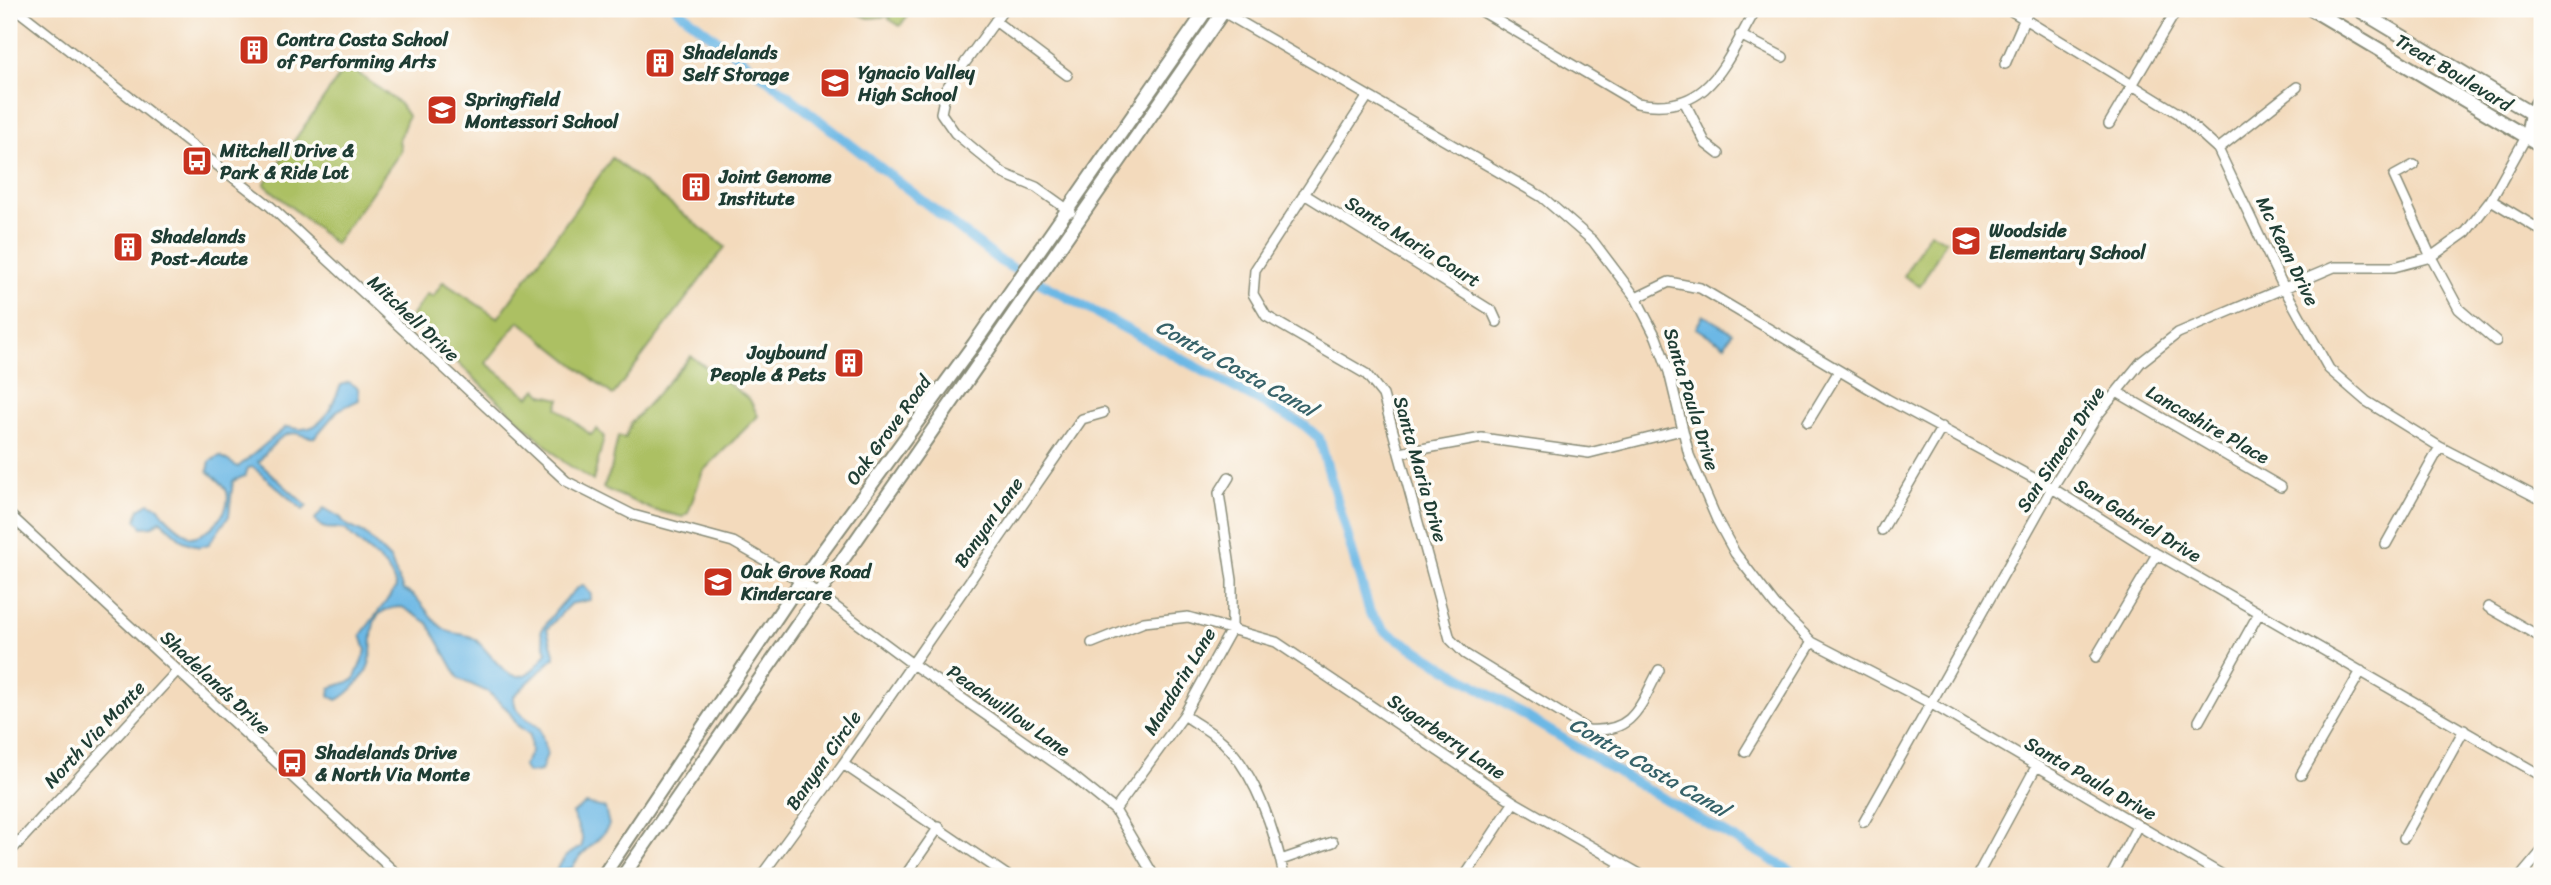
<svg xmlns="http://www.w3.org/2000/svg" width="2551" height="885" font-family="Sriracha,sans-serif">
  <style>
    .green { fill: #acc064; stroke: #667e4c; stroke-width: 2 }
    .water { fill: #6cb8e5; stroke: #467a8c; stroke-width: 2 }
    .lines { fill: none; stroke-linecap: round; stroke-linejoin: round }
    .canal { stroke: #6cb8e5; stroke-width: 10 }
    .minor-casing { stroke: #898c78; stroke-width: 12 }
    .tertiary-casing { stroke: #898c78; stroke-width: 14 }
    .secondary-casing { stroke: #898c78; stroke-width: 16 }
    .minor { stroke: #fff; stroke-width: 9 }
    .tertiary { stroke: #fff; stroke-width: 10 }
    .secondary { stroke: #fff; stroke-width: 12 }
    .labels { text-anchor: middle; stroke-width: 7; stroke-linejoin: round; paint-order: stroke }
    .poi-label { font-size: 19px; font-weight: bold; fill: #1f3d34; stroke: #fdfcf7; text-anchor: start }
    .street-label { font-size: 19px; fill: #1f3d34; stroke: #fdfcf7 }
    .water-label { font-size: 21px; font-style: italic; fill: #366269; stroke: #fdfcf7 }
  </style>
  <rect width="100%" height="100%" fill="#fdfcf7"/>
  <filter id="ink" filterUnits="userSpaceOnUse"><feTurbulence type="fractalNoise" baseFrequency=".0143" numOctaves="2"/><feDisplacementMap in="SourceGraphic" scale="14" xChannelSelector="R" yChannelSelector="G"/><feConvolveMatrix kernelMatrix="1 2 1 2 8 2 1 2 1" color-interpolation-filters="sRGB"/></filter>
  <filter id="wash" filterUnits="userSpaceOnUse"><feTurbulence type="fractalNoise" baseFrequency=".00686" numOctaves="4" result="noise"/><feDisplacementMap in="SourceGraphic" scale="28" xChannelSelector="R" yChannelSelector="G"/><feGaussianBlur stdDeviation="1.57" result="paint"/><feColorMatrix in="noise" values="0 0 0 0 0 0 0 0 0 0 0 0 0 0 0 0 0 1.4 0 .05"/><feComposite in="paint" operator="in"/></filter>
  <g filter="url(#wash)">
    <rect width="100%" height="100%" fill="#f3dabc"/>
    <path class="green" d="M843 9H912L900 26 889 19 891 16 869 18Z
      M347 65 400 104 408 116 399 140 401 151 335 244 264 184Z
      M612 158 725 247 613 395 519 321 486 363 529 397 537 389 543 395 560 399 557 408 591 435 597 429 604 437 593 481 564 462 410 318 427 294 433 297 443 282 498 318Z
      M1930 232 1946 241 1920 286 1904 276Z
      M691 356 750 400 758 416 703 471 688 513 683 517 653 510 603 488 611 470 618 436 625 438 631 423Z"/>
    <path class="water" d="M1703 315 1732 332 1725 345 1696 328Z
      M349 382 358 388 359 400 338 410 315 437C307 438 306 436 299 434 281 429 268 452 258 462L307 506 303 510 253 467 248 468 245 476 233 481 229 516 209 544 199 547 183 541 160 520 153 526 142 527 136 520 139 509 149 503 159 507C164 518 180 530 191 537 209 536 232 511 227 492 225 484 214 477 208 471L210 461 220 456 238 467 286 427C292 427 297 430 302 429 326 428 333 402 341 385Z
      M324 508 341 518 345 524 365 534 390 559 403 590C424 598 427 619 446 630 455 636 467 632 476 640 501 664 516 701 547 652L541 632C547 621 573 588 583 585L591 594 590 600 570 604 547 629 555 657 514 696C513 715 529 718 540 729L547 754 541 771 528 773 523 766 531 752 530 735 517 725 508 710 488 692 459 679 428 623 402 607C359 608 378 645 368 667 363 679 348 695 337 700L329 696 330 688 354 680 366 651 361 635 396 588C390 560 362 550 346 530 334 525 324 535 315 519Z
      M586 804 605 808 609 825C600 843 581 850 572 868L565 869 560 875 555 872 566 856 582 846V836L572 813Z"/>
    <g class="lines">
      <path class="canal" d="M677 9 1000 261 1304 425 1319 438 1370 613 1385 631 1626 777 1800 876"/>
    </g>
  </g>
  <g filter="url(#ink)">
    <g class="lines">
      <g class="minor-casing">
        <path id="minor" d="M16 9 270 206 566 481 633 515 733 542 801 581 911 663 1068 772 1115 810 1154 876
          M1004 9 946 89 941 113 955 133 1004 174 1036 187 1071 212
          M1478 9 1637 103C1710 117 1725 62 1756 9
          M2008 9 2178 113 2218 149 2283 286 2329 369 2366 401 2440 447 2542 500
          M1220 10 1542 197 1593 241 1636 298 1656 337 1669 372 1689 455 1717 520 1735 553 1775 605 1812 642 1932 704 2224 876
          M995 21 1067 75
          M1740 35 1783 57
          M2005 64 2029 9
          M1368 96 1255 270 1253 294 1266 316 1366 374 1383 395 1450 639 1465 654 1588 730C1635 733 1640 705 1659 670
          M1685 103 1706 144 1719 154
          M2109 124 2173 16
          M2218 149 2297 87
          M2414 165 2394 176 2431 257 2459 309 2496 341
          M1304 194 1492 311 1497 322
          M2491 200 2542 231
          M1636 298 1669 282 1700 288 1887 399 2052 488 2157 554 2542 776
          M2117 392 2281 487
          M1808 422 1839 371
          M1400 453 1482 438 1589 453 1682 430
          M9 514 399 876
          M1882 530 1942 427
          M2386 544 2440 447
          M2488 607 2542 638
          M1092 643 1144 622 1188 617 1276 642 1514 802 1643 876
          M2096 657 2157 554
          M1184 715C1196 724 1212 732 1224 743 1257 776 1275 832 1284 876
          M2199 721 2259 613
          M1745 752 1812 642
          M843 764 1008 876
          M2301 775 2361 671
          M1115 810 1184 715 1232 628V580L1219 493 1229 477
          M1864 822 2052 488 2097 416 2141 362 2178 333 2334 267H2394L2431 257 2466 232 2491 200 2526 137
          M2404 838 2464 730
          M9 853 177 671
          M1281 860 1333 842
          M761 876 843 764 1082 419 1103 413
          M905 876 939 827
          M1465 876 1514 802
          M1612 876 1621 863
          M1977 876 2036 767
          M2111 876 2138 825
          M2521 876 2542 851"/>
      </g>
      <g class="tertiary-casing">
        <path id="tertiary" d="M2526 137 2530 113 2542 93
          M2526 137 2542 126"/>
      </g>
      <g class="secondary-casing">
        <path id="secondary" d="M2311 9 2542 146
          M2357 9 2542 120
          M603 876 801 581 974 344 1207 9
          M623 876 1225 9"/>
      </g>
      <use href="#minor" class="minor"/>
      <use href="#tertiary" class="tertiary"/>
      <use href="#secondary" class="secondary"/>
    </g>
  </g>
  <defs>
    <g id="building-square" transform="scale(1.575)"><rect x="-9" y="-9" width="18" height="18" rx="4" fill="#c8321e" stroke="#fdfcf7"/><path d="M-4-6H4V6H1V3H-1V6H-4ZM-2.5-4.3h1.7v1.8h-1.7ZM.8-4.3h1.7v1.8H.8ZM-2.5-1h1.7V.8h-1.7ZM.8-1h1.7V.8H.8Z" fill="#fff"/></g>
    <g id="school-square" transform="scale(1.575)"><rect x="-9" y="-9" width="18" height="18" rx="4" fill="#c8321e" stroke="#fdfcf7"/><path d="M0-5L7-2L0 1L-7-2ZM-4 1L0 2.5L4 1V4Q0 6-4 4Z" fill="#fff"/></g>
    <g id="bus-square" transform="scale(1.575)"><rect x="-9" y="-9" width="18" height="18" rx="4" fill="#c8321e" stroke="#fdfcf7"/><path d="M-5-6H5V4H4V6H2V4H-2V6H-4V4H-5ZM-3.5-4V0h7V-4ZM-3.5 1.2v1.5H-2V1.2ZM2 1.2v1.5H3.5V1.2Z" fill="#fff"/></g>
  </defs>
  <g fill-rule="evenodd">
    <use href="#building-square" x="254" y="50"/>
    <use href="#building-square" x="660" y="63"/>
    <use href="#school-square" x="835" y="83"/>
    <use href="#school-square" x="442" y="110"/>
    <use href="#bus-square" x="197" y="161"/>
    <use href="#building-square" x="696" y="187"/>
    <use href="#school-square" x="1966" y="241"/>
    <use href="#building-square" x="128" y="247"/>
    <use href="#building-square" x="849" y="363"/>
    <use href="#school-square" x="718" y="582"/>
    <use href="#bus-square" x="292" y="763"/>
  </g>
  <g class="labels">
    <g class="poi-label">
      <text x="277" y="46">Contra Costa School<tspan x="277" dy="22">of Performing Arts</tspan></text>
      <text x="683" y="59">Shadelands<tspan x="683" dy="22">Self Storage</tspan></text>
      <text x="858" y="79">Ygnacio Valley<tspan x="858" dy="22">High School</tspan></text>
      <text x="465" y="106">Springfield<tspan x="465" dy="22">Montessori School</tspan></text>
      <text x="220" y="157">Mitchell Drive &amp;<tspan x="220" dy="22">Park &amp; Ride Lot</tspan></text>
      <text x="719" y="183">Joint Genome<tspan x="719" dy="22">Institute</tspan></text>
      <text x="1989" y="237">Woodside<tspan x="1989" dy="22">Elementary School</tspan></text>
      <text x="151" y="243">Shadelands<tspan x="151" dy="22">Post-Acute</tspan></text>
      <text x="826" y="359" text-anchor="end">Joybound<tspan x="826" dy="22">People &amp; Pets</tspan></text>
      <text x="741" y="578">Oak Grove Road<tspan x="741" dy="22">Kindercare</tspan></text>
      <text x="315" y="759">Shadelands Drive<tspan x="315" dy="22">&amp; North Via Monte</tspan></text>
    </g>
    <g class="street-label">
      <text transform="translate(2454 72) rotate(31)" y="7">Treat Boulevard</text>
      <text transform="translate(1413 241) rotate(32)" y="7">Santa Maria Court</text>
      <text transform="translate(2288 251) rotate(64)" y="7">Mc Kean Drive</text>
      <text transform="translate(414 318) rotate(43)" y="7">Mitchell Drive</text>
      <text transform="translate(1692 399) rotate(73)" y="7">Santa Paula Drive</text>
      <text transform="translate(2208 424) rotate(30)" y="7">Lancashire Place</text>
      <text transform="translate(888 430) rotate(-54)" y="7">Oak Grove Road</text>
      <text transform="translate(2060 449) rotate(-57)" y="7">San Simeon Drive</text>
      <text transform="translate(1421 469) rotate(74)" y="7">Santa Maria Drive</text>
      <text transform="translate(2138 520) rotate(31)" y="7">San Gabriel Drive</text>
      <text transform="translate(988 522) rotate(-55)" y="7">Banyan Lane</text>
      <text transform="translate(1179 681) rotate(-59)" y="7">Mandarin Lane</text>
      <text transform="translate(216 682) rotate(43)" y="7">Shadelands Drive</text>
      <text transform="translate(1009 710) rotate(35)" y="7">Peachwillow Lane</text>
      <text transform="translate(94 734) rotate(-47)" y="7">North Via Monte</text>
      <text transform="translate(1447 736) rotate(34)" y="7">Sugarberry Lane</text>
      <text transform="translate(823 760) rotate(-55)" y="7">Banyan Circle</text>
      <text transform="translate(2091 778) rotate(30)" y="7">Santa Paula Drive</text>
    </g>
    <g class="water-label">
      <text transform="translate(1236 368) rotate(29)" y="7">Contra Costa Canal</text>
      <text transform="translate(1649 767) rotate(30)" y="7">Contra Costa Canal</text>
    </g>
  </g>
  <rect width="2551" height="885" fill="none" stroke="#fdfcf7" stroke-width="35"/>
</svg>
